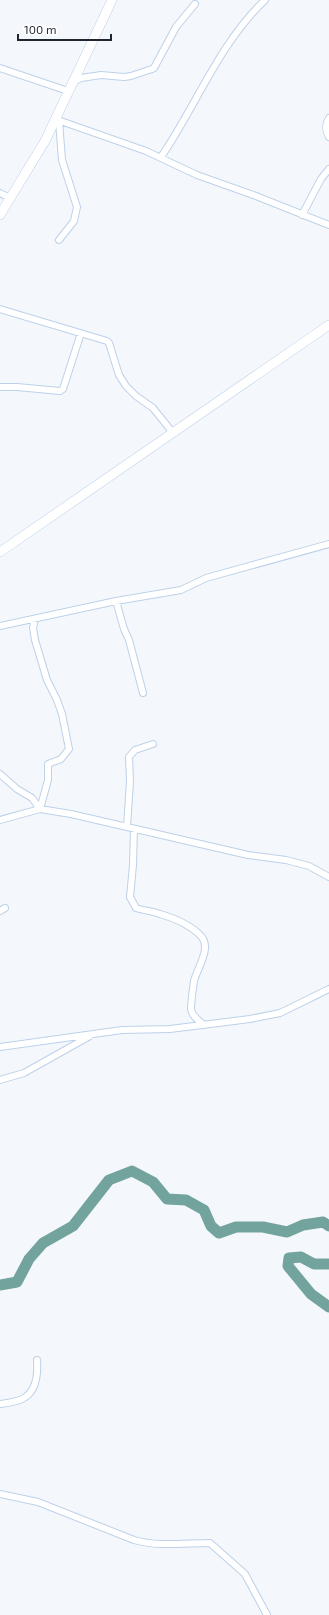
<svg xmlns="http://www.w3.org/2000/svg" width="329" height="1615" font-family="'Exo 2',sans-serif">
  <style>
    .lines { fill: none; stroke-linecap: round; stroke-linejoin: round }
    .river { stroke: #73a39d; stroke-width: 11 }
    .street-casing { stroke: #bdd1e9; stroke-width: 8 }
    .secondary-casing { stroke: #bdd1e9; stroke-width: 10 }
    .street { stroke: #fff; stroke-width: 6 }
    .secondary { stroke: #fff; stroke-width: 9 }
  </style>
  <rect width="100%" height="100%" fill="#f4f8fd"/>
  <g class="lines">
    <path class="river" d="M329 1264H314L301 1257 289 1258 288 1266 311 1294 329 1307
      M0 1285 17 1282 29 1259 43 1243 73 1226 109 1180 132 1171 153 1182 167 1199 186 1200 204 1210 211 1226 219 1233 236 1227H263L287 1232 303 1225 323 1222 329 1226"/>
    <g class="street-casing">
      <path id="street" d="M0 68 68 91
        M73 82 81 78 101 75 124 77 131 76 152 69 154 68 176 27 195 4
        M329 118C325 125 325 130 329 137
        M55 119 146 151 197 175 256 196 329 225
        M59 121 62 160 77 207 74 221 59 240
        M161 157C196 106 220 42 265 0
        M0 193 10 198
        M302 215 321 179 329 169
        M0 309 107 341 109 343 119 375 126 386 136 396 153 408 173 433
        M0 387H17L60 391 63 389 81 333
        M116 601 124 629 129 640 143 693
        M35 619 33 628 35 640 47 680 57 700 62 714 69 749 61 759 48 764V780L40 809
        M0 626 116 601 181 590 206 578 329 544
        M0 774 17 789 32 798 40 809
        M0 820 40 809 71 814 248 855 286 860 309 866 329 877
        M127 827 130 781 129 757 135 750 153 744
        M134 829 133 865 130 897 136 908C145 911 152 911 160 914 174 918 190 925 200 935 213 947 197 968 194 981 193 988 191 1003 191 1009 192 1016 199 1021 204 1025
        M0 911 5 908
        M0 1047 122 1030 170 1029 250 1019 280 1013 329 989
        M0 1080 24 1073 90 1036
        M0 1404C7 1403 16 1402 22 1399 37 1392 38 1374 37 1360
        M0 1494 38 1502 134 1540C159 1547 184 1543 210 1543L245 1574 267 1615"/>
    </g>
    <g class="secondary-casing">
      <path id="secondary" d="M0 215 45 141 112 0
        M0 552 329 325"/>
    </g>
    <use href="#street" class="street"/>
    <use href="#secondary" class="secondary"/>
  </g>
  <path d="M18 34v6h93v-6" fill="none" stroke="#1f262f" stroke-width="2"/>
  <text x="24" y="34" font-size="12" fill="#1f262f" stroke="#ffffff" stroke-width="3" paint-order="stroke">100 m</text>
</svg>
